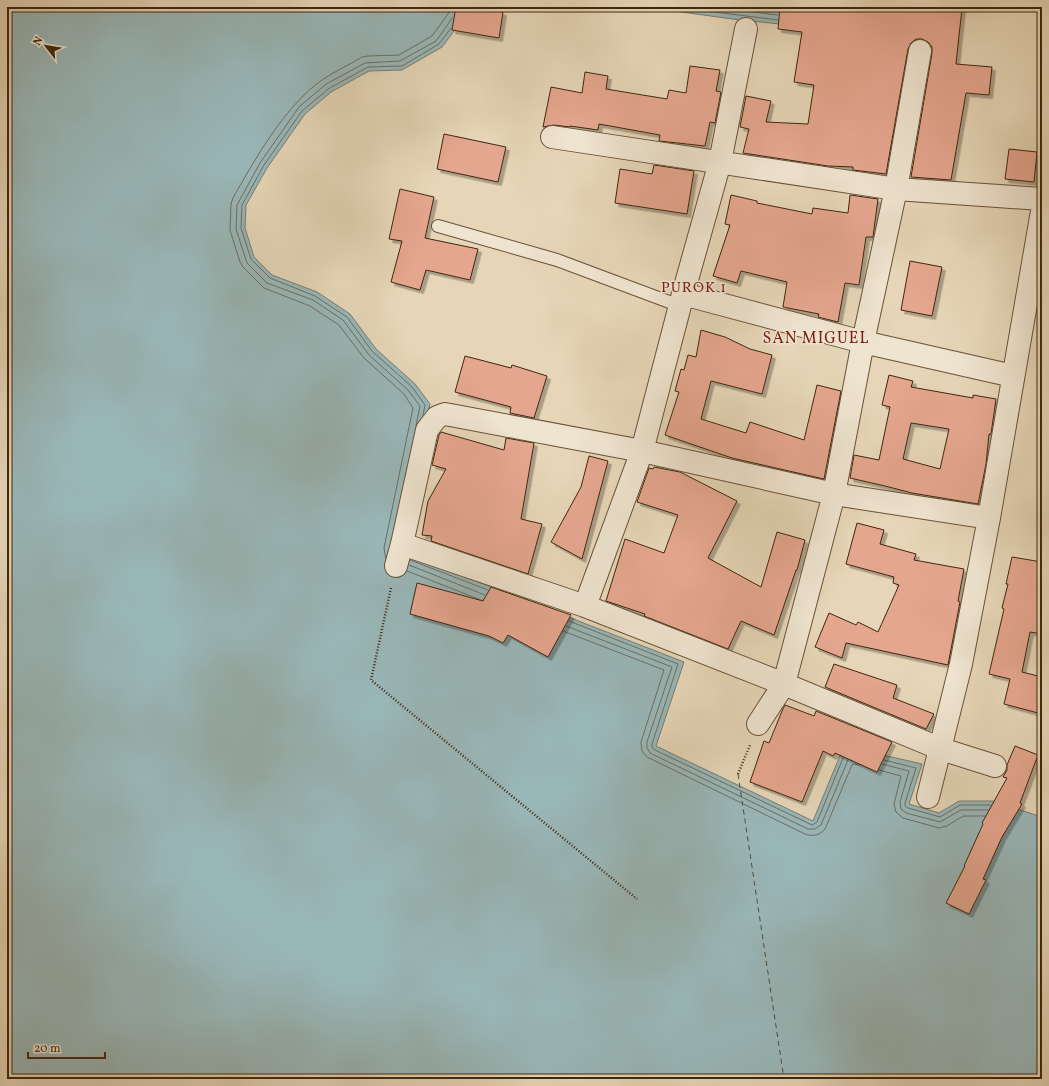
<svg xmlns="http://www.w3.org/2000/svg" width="1049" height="1086" font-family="Vollkorn,serif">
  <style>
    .water { fill: #99b7b8; stroke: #757d74 }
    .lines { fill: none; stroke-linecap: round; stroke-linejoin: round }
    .shore { stroke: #6c6e63; stroke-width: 1 }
    .ferry { stroke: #554a38; stroke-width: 1; stroke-dasharray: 5 4; stroke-linecap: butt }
    .building { fill: #e5a68f; stroke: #3e260e; fill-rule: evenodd; filter: url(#shadow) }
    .service-casing { stroke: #685238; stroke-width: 14 }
    .minor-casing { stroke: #685238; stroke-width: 24 }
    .path { stroke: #3e260e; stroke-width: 2.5; stroke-dasharray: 1 2; stroke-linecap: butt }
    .service { stroke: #efe4d0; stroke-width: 12 }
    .minor { stroke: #efe4d0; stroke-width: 22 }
    .labels { text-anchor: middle; stroke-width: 3; stroke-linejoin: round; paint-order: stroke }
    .neighbourhood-label { font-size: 15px; letter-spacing: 1px; fill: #7a1f14; stroke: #efe4d0 }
    .quarter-label { font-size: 16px; letter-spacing: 1px; fill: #7a1f14; stroke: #efe4d0 }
  </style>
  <defs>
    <filter id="shadow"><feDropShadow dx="3.5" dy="3.5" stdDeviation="0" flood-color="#0004"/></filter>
  </defs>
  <rect width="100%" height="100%" fill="#e6d6b7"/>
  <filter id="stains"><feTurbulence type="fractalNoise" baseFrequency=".005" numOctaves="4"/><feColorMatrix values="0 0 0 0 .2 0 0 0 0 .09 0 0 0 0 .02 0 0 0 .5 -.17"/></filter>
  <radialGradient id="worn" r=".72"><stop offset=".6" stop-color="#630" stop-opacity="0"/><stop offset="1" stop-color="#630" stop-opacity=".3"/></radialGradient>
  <path class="water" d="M7 7H472L442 47 402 70 369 71 331 92 305 114 267 168 246 205 245 228 254 257 272 275 317 292 350 314 376 349 415 384 430 404 398 551 684 662 656 746 813 821 844 746 922 764 909 804 939 813 959 801H993L1042 817V1079H7Z
    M645 7H933L932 14 910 37 740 20Z"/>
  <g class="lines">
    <path class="shore" d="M675 7 778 20
      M712 7 778 15
      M423 415 425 405 412 387 372 351 347 317 315 296 270 278 251 259 241 228 242 205 264 165 302 111 328 89 368 67 402 66 439 44 451 28
      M416 426 420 406 408 390 369 355 343 320 313 300 267 283 247 263 236 229 237 205 260 163 299 107 326 84 365 63 400 61 436 41 453 17
      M386 559 384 548 413 408 404 394 364 358 339 325 310 306 264 288 243 267 240 262 230 230 231 204 233 198C255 159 285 106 322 80 335 71 349 65 362 57L368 56 399 55 432 36 453 7
      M410 560 488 590
      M409 565 485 595
      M407 571 481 600
      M569 621 678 664 652 744V747L655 750 812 825 817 822 843 758
      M566 626 672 667 647 742V748L650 753 808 829H815L821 825 848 760
      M563 631 664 670 641 742 642 751 647 757 805 834C813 837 820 835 825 829L852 765 854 764 859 765
      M884 760 916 768 905 803V806L908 808 940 817 960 805H991
      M882 764 909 771 900 802 901 809 906 813 940 822 961 810H988
      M879 770 901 776 894 804 896 812 903 818 939 828 947 826 963 816H985"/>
    <path class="ferry" d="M738 774 784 1079"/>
  </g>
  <path class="building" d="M456 7H482V9L503 12 499 38 452 30Z
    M780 7H920L962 8 956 64 992 67 989 95 966 93 951 180 911 177 932 53V47L928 42 922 39H916L911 43 908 49 886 174 853 170V167L828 166 743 153 749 129 740 127 746 96 771 101 766 122 808 124 814 85 794 82 802 32 778 29Z
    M690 66 720 70 716 91 721 92 715 123 710 122 705 146 659 141 660 135 599 124 598 130 570 126V127L554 125 543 127 551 87 582 93 585 72 608 76 606 89 667 99 669 90 686 93Z
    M444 134 506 147 498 182 437 169Z
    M1009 149 1037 152 1034 182 1005 179Z
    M654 165 694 171 687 214 615 203 620 169 652 174Z
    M400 189 434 197 425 238 478 249 470 280 426 270 420 290 391 282 402 241 389 239Z
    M731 195 757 201V203L812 214 813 208 848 213 850 195 878 199 873 237H866L859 285 845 283 838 322 818 317 819 314 783 307 787 282 741 271 737 283 713 276 730 225 725 224Z
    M910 261 942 267 932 316 901 310Z
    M701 330 725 337 750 349 772 355 762 394 711 381 701 419 746 433 750 422 804 440 817 385 841 391 824 479 732 458 665 435 679 392 675 391 681 369 684 370 688 355 696 357Z
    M465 356 511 368 512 365 547 376 534 418 510 413 511 407 455 392Z
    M889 375 913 381 911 387 973 398V395L996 399 991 434H989L986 464 978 504 912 493 885 486 850 478 854 455 879 460 890 407 882 405ZM911 423 949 429 940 469 903 459Z
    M441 432 504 450 506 438 534 443 521 519 542 524 528 574 431 541 432 536 422 535 428 501 446 469 432 465 439 435Z
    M589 456 608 461 582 559 551 542 581 487Z
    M654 467 680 472 737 501 708 558 761 587 777 532 805 540 797 570H796L774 635 741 621 728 649 644 616 645 614 606 601 625 539 664 553 678 515 637 502 649 468 653 469Z
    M857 523 884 530 880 544 916 554 914 560 964 569 958 601 960 602 948 665 846 643 842 658 815 647 829 613 856 625 858 622 878 632 899 585 893 583 894 577 846 564Z
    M1012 557 1042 562V634L1030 632 1022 672 1042 677V714L1004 704 1010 679 989 674 1004 609 1002 608 1008 584H1006Z
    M417 583 483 601 491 587 571 615 548 657 508 635 503 643 489 636 410 614Z
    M834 664 897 685 893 698 934 714 926 729 825 687Z
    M785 705 814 716 816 711 892 742 877 772 835 753 833 756 823 751 802 802 750 782 764 741 769 743 782 711Z
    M1015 746 1038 755 1020 803 1022 804 1002 837 983 879 986 880 969 914 946 903 965 866H964L983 824 982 823 1007 778 1003 777 1007 770V765Z"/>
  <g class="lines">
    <g class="service-casing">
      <path id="service" d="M438 226 557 260 680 306"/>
    </g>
    <g class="minor-casing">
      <path id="minor" d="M552 137 896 189 1042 199
        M683 294 863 342 1013 376
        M402 544 585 606 784 684 941 749 995 766
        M396 566 402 544 427 430 437 417 445 414 642 451 834 494 989 518
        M585 606 642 451 683 294 720 162 746 29
        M758 724 784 684 834 494 863 342 896 189 920 51
        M928 797 961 664 989 518 1042 211"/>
    </g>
    <path class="path" d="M391 588 371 680 637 899
      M738 774 750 745"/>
    <use href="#service" class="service"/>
    <use href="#minor" class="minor"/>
  </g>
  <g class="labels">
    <g class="neighbourhood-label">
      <text x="694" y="292">PUROK 1</text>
    </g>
    <g class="quarter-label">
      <text x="816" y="343">SAN MIGUEL</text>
    </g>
  </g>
  <rect width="1049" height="1086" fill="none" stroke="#e6d6b7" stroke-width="24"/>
  <rect x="8" y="8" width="1033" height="1070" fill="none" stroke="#3e260e" stroke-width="2"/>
  <rect x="12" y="12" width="1025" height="1062" fill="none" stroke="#3e260e"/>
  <g transform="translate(46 46) rotate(301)" stroke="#efe4d0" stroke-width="3" paint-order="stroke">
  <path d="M0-3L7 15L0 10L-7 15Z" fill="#3e260e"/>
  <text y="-6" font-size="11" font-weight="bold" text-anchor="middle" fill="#3e260e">N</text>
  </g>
  <path d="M28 1052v6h77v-6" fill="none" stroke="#3e260e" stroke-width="2"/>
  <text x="34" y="1052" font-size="12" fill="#3e260e" stroke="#efe4d0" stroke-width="3" paint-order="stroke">20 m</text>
  <rect width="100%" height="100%" filter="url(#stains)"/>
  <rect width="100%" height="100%" fill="url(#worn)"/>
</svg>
